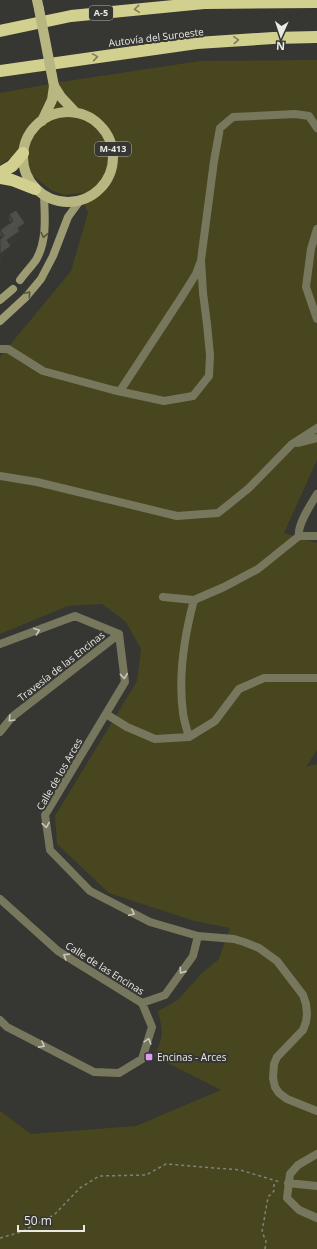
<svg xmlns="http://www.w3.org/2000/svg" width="317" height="1249" font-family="'Open Sans',sans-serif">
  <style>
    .green { fill: #48461f }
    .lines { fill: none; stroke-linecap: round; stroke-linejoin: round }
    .path { stroke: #81817d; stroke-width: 1.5; stroke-dasharray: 3 3; stroke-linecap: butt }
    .street { stroke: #77775d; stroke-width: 8 }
    .secondary { stroke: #9c9b71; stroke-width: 8 }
    .primary { stroke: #b9b781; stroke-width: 10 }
    .highway { stroke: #d2d08f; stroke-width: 12 }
    .primary-bridge { stroke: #b9b781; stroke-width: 10 }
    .wall { fill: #434340 }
    .shaded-wall { fill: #373734 }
    .building { fill: #4e4e4a; stroke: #373734 }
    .oneway { stroke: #7c7b5c }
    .oneway2 { stroke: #555445 }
    .oneway3 { stroke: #c7c7bd }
    .poi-dot { fill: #dc99f5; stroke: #363632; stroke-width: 1.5 }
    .labels { text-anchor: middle; stroke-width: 4; stroke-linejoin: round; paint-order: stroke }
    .shield { fill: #363632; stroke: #b3b3b0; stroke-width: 1 }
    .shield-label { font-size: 9px; font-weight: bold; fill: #e9e9e6 }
    .street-label { font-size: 10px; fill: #e9e9e6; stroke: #363632 }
    .poi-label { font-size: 10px; fill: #e9e9e6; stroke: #363632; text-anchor: start }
  </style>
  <rect width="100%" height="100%" fill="#363632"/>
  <path class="green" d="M317 60V460L284 533 317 543V750L306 767 317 764V1249H0V1111L31 1134 136 1126 221 1090 154 1056C164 1037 163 1032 158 1011L178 1000 202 973 219 959 230 928 194 921 109 893 57 844 55 816 137 681 141 649 126 622 102 604 68 606 0 634V357L71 271 88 213 81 193 64 195 51 190 10 158 0 165V93L61 82 200 61Z"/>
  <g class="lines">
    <path class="path" d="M0 1238 21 1232 54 1215 80 1188 99 1176 146 1175 166 1164 240 1170 280 1182
      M265 1249 266 1241 262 1232 268 1197 274 1191V1181"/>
    <path class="street" d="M317 229 311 249 306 287 317 319
      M0 349H8L43 371 113 390 164 401 193 396 209 376 210 355 207 324 203 293 201 260 214 161 220 128 233 117 295 114 309 116 317 128
      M120 391 181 298 196 274 200 263
      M298 443 317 438
      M0 476 37 482 177 516 218 513 249 488 292 444 317 428
      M317 494C311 504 297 525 299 536H317
      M163 597 194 600
      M0 644 75 616 119 634 125 682 45 815 50 850 90 891 150 922 198 936 234 939 244 942 259 948 277 961 303 995 306 1004 307 1014 306 1022 303 1030 277 1057 274 1064 273 1078 275 1087 279 1093 287 1099 317 1111
      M106 714 127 727 155 739 189 737 215 721 239 689 264 678H317
      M0 732 12 717 119 634
      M189 737C187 730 184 721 183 713 178 675 184 637 194 600L224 587 258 569 299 536
      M0 899 58 951 142 1003 152 1027 142 1059 119 1073 94 1072 7 1027 0 1020
      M142 1003 165 995 193 956 198 936
      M317 1154 298 1165 290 1174 287 1198 299 1210 317 1218
      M288 1183 317 1186"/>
    <path class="secondary" d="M20 280C25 273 31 267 36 260 47 241 45 218 44 196
      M0 300 13 289
      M0 321 26 297 41 279 53 256 68 217 79 202"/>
    <path class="primary" d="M37 0 39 9
      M54 86 61 97 76 113
      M23 157a45 45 0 1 1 90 0a45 45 0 1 1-90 0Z
      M42 121 52 100 54 86"/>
    <path class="highway" d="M0 31 71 16 204 3 317 2
      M0 71 197 43 273 38 317 37
      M0 173 12 166 23 153
      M0 178 12 180 35 189"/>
    <path class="primary-bridge" d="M39 9 54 86"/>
  </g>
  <path class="wall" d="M9 214 25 229 20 232V237L10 244 11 251 1 258 2 266 0 267 2 237 0 235V230L11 223 9 220Z"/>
  <path class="shaded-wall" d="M25 223V229L20 232V237L7 245V240L18 228Z
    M11 246V251L0 259V254Z
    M2 260V266L0 267V262Z"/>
  <path class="building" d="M16 210 25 223 18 228 20 231 7 240 11 246 0 254V239L4 236 0 230 13 221 9 214Z"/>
  <defs><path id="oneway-chevron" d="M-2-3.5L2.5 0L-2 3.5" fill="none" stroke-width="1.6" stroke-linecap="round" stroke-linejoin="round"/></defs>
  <g class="oneway">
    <use href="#oneway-chevron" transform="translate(137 9) rotate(175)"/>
    <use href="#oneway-chevron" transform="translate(236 40) rotate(-3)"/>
    <use href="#oneway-chevron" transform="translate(95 57) rotate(-9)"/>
  </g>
  <g class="oneway2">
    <use href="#oneway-chevron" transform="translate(44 235) rotate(101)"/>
    <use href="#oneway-chevron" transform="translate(28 294) rotate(-49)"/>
  </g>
  <g class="oneway3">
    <use href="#oneway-chevron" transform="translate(37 631) rotate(-20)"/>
    <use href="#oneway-chevron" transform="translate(124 676) rotate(84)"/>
    <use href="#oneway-chevron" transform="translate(11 719) rotate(134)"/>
    <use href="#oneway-chevron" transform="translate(46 825) rotate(81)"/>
    <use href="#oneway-chevron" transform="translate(132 913) rotate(25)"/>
    <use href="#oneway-chevron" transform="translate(66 956) rotate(-148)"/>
    <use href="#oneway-chevron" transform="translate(182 971) rotate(125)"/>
    <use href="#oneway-chevron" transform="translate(148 1041) rotate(-73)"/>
    <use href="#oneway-chevron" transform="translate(42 1045) rotate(28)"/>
  </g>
  <rect class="poi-dot" x="145" y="1053" width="8" height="8" rx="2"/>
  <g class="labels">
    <g class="shield">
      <rect x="89" y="6" width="24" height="14" rx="3"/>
      <rect x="95" y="142" width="36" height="14" rx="3"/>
    </g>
    <g class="shield-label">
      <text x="101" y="16">A-5</text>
      <text x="113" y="152">M-413</text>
    </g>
    <g class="street-label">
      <text transform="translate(156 37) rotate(-7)" y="4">Autovía del Suroeste</text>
      <text transform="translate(61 666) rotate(-38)" y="4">Travesía de las Encinas</text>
      <text transform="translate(59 774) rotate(-60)" y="4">Calle de los Arces</text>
      <text transform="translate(105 968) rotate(32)" y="4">Calle de las Encinas</text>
    </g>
    <g class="poi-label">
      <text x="157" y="1061">Encinas - Arces</text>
    </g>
  </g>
  <g transform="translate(281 36) rotate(183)" stroke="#363632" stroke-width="3" paint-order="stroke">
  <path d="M0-3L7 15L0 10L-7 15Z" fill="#e9e9e6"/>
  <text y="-6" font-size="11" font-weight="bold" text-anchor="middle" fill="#e9e9e6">N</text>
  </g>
  <path d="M18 1225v6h66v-6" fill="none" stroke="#e9e9e6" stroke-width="2"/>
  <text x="24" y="1225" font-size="12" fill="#e9e9e6" stroke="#363632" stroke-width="3" paint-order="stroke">50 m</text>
</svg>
